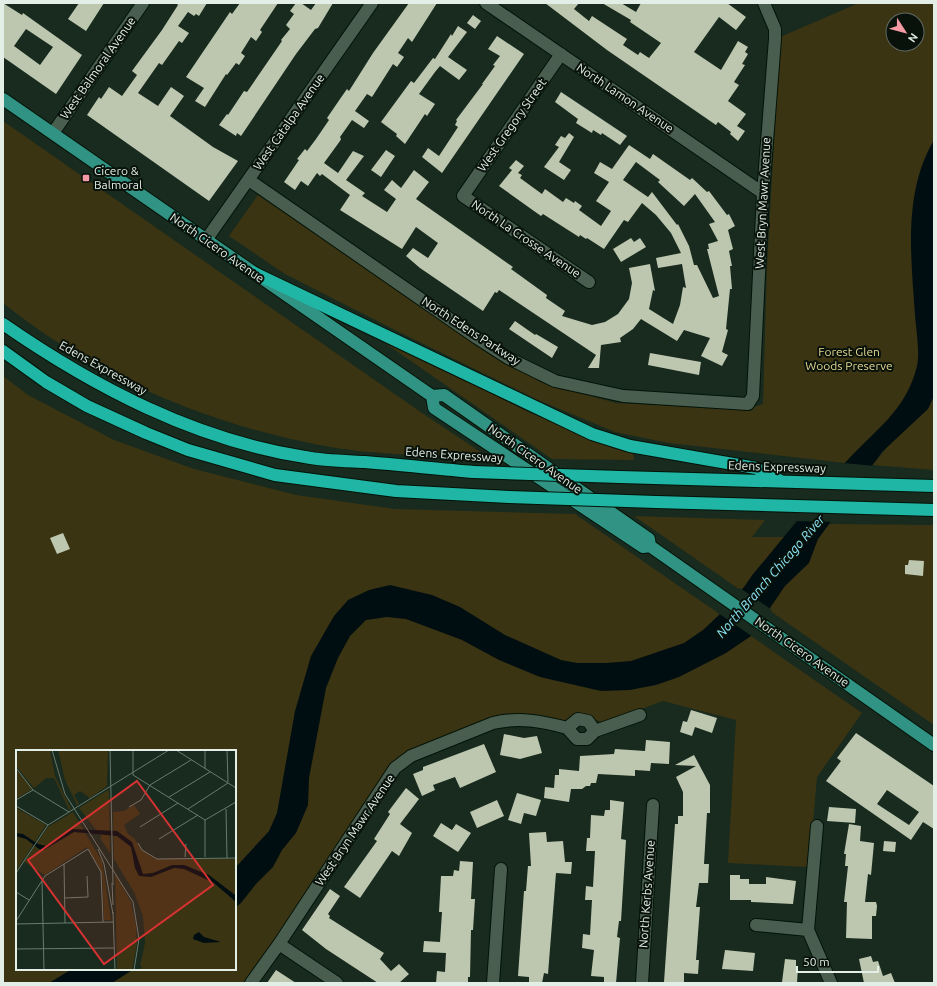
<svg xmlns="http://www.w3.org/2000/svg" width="937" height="986" font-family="Ubuntu,sans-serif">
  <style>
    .green { fill: #3b3413; fill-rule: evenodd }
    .water { fill: #010e11 }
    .pier { fill: #182b1e }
    .building { fill: #bdc7b0; fill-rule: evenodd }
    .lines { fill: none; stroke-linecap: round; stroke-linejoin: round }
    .minor-casing { stroke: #031308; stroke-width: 14 }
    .major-casing { stroke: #031308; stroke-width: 14 }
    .highway-casing { stroke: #031308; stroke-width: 14 }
    .minor { stroke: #495e4f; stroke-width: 12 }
    .major { stroke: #309383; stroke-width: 12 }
    .highway { stroke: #20b6a5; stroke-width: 12 }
    .highway-bridge-casing { stroke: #031308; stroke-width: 14; stroke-linecap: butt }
    .highway-bridge { stroke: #20b6a5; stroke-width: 12 }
    .poi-dot { fill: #f49aa4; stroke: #09110b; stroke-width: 1.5 }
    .labels { text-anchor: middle; stroke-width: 4; stroke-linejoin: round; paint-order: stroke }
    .street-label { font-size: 12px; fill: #e2eee6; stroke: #09110b }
    .poi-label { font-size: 12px; fill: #e2eee6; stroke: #09110b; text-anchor: start }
    .park-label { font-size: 12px; fill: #e6d893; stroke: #09110b }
    .water-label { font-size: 13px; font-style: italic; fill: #8ee8fa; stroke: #09110b }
    .inset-road { fill: none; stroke: #69796e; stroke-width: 1 }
    .view { fill: #d73232; fill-opacity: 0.15; stroke: #d73232; stroke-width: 2 }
    .inset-edge { fill: none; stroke: #e2eee6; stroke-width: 2 }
  </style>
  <rect width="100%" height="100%" fill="#182b1e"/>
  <path class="green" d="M859 3H934V470L873 465 887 447 862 446 845 463 669 443 615 432 538 400 395 330 285 274 229 236 258 195 488 351 540 382 616 403 748 409 763 404 767 266 780 37ZM893 20H917V44H893Z
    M3 121 422 413 488 457C432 455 374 456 319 445 205 423 94 376 3 303Z
    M372 334 526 411 614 448 633 453 634 460 552 459Z
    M3 376 28 395 114 440 194 469 296 495 395 509 575 514 862 713 817 777 809 867 728 863 736 720 663 701 603 723 584 714 576 715 563 721 521 714 495 717 400 757 247 983H3ZM17 751H235V969H17Z
    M634 516 765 520 752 537H819L829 524 934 525V725Z"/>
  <path class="water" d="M934 140V396L928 409 882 452 818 539 809 563 785 586 751 636 726 653 679 677 656 685 630 690 601 691 540 677 499 660 462 640 406 619 387 617 366 620 350 636 338 658 326 688 309 778 308 805 296 833 282 850 273 867 256 884 241 903 235 908V868L269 831 277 813 295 711 311 656 334 616 348 600 369 590 390 585 432 595 460 607 505 635 561 660 577 663H606L631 661 684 643 703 630 720 614 744 587 753 574C784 538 813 500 844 464 873 431 906 412 917 366 920 353 916 329 915 315 911 257 903 192 934 140Z
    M72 969H134L112 983H49Z"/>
  <path class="pier" d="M843 463 875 466 833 522 794 521Z
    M740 588 772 610 753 637 718 613Z"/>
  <path class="building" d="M3 3 22 15 23 13 82 55 56 94 3 57ZM26 29 53 47 40 65 14 46Z
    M79 3H104L86 31 68 19Z
    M176 3H207L199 16 196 14 194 16 188 12 178 26 189 33 182 43 179 41 162 65 159 63 138 93 158 106 171 87 184 96 170 116 213 147 238 161 209 201 87 115 99 97 101 99 109 87 122 96 137 75 132 71 162 30 178 5Z
    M240 3H278L260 30 262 32 256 41 251 37 241 53 245 56 239 65 236 63 227 75 226 74 205 107 195 101 204 88 186 77 230 12 232 14Z
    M296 3H301L311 10 316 3H333L318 28 315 29 296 54 241 136 237 133 236 136 219 125 227 114 228 115 244 91 247 92 282 41 281 40 290 29 286 25 294 14 290 11Z
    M409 3H437L412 42 408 38 398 53 404 57 397 67 393 64 372 97 367 94 355 111 369 121 364 128 352 120 340 137 341 139 340 141 324 163 338 173 353 151 364 156 346 180 365 193 362 196 387 212 396 199 384 190 392 180 401 188 414 170 429 182 416 199 513 267 511 269 547 295 546 298 565 311 562 316 592 325 605 322 618 314 629 299 632 283 629 268 650 264 655 291 653 290 649 309 673 324 680 305 683 287 686 288 682 264 658 268 656 258 681 253 671 233 656 215 642 203 628 222 624 220 604 249 587 238 586 239 580 235 579 237 543 214 541 216 499 186 512 170 509 168 516 160 524 166 518 173 522 175 520 178 542 194 545 189 563 202 566 198 574 203 575 201 582 206 579 210 601 226 611 211 596 201 609 182 594 173 600 162 612 169 629 145 650 159 653 154 690 180 692 178 707 192 709 191 727 215 729 214 735 226 728 230 733 249 729 251 732 266H730L732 289H730L726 329 728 330 722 352 728 355 722 366 701 356 710 338 684 330 677 341 641 319 633 329 620 338 621 342 601 345 599 368H588L596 355 499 290 497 293 495 292 483 311 420 268 406 256 413 248 428 258 438 243 416 227 402 249 340 210 350 195 322 174 320 176 317 173 308 186 301 181 295 190 284 182 299 160 297 159 305 149 307 151 316 139 329 120 327 118 340 99 347 89 349 91 373 53ZM636 162 660 180 658 182 684 206 695 194 715 222 709 224 718 241 708 244 709 249H707L719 296 713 298 697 265H694L689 246 678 224 677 225 652 192 648 197 623 180Z
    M545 3H579L574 9 589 21 592 16 627 39 623 45 638 55 640 52 649 58 661 43 630 22 631 20 602 3H621L636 12 641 3H727L746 17 736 30 719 17 694 52 721 70 738 41 748 47 745 52 748 54 742 64 745 65 734 82 739 85 728 101 746 114 737 126 745 131 738 141 730 134 731 132 718 122 716 125 607 50Z
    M473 15 481 21 475 29 467 23Z
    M458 26 467 32 448 57 467 70 459 80 440 66 435 72 419 94 435 104 427 116 425 114 405 144 396 136 397 134 381 122 411 81 414 83 433 58 435 59 451 34 452 36Z
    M497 36 524 54 442 173 422 157 428 148 439 156 458 127 455 125 457 121 456 120 483 84H482L495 66 493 65 500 56 488 49Z
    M561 92 627 136 620 145 602 133 601 135 593 130 592 133 576 123 578 119 555 102Z
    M569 133 574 137 559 162 571 170 564 180 544 167 559 147 555 145 561 136 565 138Z
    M386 150 395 156 381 177 371 170Z
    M631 238 634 242 640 238 646 247 621 262 613 249Z
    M515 321 535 335 536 334 558 347 552 358 509 329Z
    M650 353 701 362 699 375 648 365Z
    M63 533 70 549 57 554 50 538Z
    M909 560 924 561 923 576 905 574V565H908Z
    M691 710 717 718 712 733 695 727 692 736 680 732 683 721 687 722Z
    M856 733 934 786V829L923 822 911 840 826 781 841 761 837 758ZM887 790 919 812 909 825 877 804Z
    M504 734 524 738 537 736 542 753 520 759 500 755Z
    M646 740 670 742 669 764 651 763 650 771 635 770V776L598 774 596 783H591L590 786H586L582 789H571L569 802 544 798 545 787 554 788 555 775H559V769L579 771 580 756 614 754 615 749 645 751Z
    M484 744 496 772 460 788 455 777 433 785 435 790 422 796 413 774 423 770V767Z
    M694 755 710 785V813H707L704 864H709L708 883H699L696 907H700L696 960H699L698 974 684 973V983L664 982 675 824H678V816H683V792L676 777 696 766 675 765Z
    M406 788 419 799 400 824 412 833 399 856 392 851 360 898 344 887 377 841 374 839 390 814 388 812Z
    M517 793 541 800 536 816 524 813 521 824 508 820Z
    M497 800 504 816 477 828 470 812Z
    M610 800 624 802 621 839 626 840 621 921H619L617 937 620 938 616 983H604V977L591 976 594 950 582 948 583 934 590 935 592 900H585L586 886 593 887 595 851H586L587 838H590L591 815 604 816 605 810H610Z
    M829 807 856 809 855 823 827 821Z
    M441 823 452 830 456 824 471 833 458 852 433 836Z
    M849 824 861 826 860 841 874 843 871 875 868 874 865 902H876L877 906 876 916H872V939L846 938 847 902H844L848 866H845L846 854H844Z
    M546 832 547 842 563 841 565 862H572L571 874 556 873 548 974 544 973 542 983H529V977L518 976 524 891H526L528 866H531L529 833Z
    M884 841 896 842 895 852 883 851Z
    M460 861 473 862 471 899H475L473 930H471L470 977H468V983H436L437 971 445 972 446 953 423 952 424 941 440 942 442 912H439L441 876H453L454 870 459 871Z
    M730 875H740V879H749V884H766V877L796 881 793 904 751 902V900H730Z
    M330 889 340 896 328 914 330 916 329 918 384 953 380 959 391 971 399 964 409 974 399 983H378L326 949 302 930Z
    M725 950 755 953 753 971 722 969Z
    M871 956 873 962 878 961 883 976 891 973 895 983H864L859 959Z
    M785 959 796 960V967H798L797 983 782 982Z
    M276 970 296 983H267Z"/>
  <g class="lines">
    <g class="minor-casing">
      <path id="minor" d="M486 3 763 193
        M561 54 463 196 589 282
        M53 133 143 3
        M249 180 477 338 508 358 555 381 623 396 748 404 753 396 763 193 775 39V29L764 3
        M206 240 372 3
        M578 719 588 721 595 731 587 739H577L567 728Z
        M595 731 640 715
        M817 826 808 930 831 983
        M756 925 808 930
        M279 944 337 983
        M251 983 279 944 395 768 411 756 493 723C518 717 542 721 567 728
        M493 983 501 869
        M642 983 653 805"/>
    </g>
    <g class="major-casing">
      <path id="major" d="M3 99 432 396 444 395 649 539 650 546
        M432 396 434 408 643 547 650 546 934 745"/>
    </g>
    <g class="highway-casing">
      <path id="highway" d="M252 272 592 434 630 446 756 468 781 481
        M3 324C94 387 195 440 305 457 325 461 345 461 365 462 402 465 438 469 474 472
        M3 351 46 382 87 406 146 433 188 450 275 475 396 491 509 497
        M620 477 934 486
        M656 502 934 510"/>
    </g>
    <use href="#minor" class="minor"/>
    <use href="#major" class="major"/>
    <use href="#highway" class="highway"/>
    <g class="highway-bridge-casing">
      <path id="highway-bridge" d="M474 472 620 477
        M509 497 656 502"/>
    </g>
    <use href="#highway-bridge" class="highway-bridge"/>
  </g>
  <rect class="poi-dot" x="82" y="174" width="8" height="8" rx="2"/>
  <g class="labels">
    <g class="street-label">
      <text transform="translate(98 68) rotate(-55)" y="4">West Balmoral Avenue</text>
      <text transform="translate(625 98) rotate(34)" y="4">North Lamon Avenue</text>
      <text transform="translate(289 122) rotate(-55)" y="4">West Catalpa Avenue</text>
      <text transform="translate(512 125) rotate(-55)" y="4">West Gregory Street</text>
      <text transform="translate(763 203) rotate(-87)" y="4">West Bryn Mawr Avenue</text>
      <text transform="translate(526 239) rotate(34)" y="4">North La Crosse Avenue</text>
      <text transform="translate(217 248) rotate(35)" y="4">North Cicero Avenue</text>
      <text transform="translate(471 331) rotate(33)" y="4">North Edens Parkway</text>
      <text transform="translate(103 368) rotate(29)" y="4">Edens Expressway</text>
      <text transform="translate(454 455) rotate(4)" y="4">Edens Expressway</text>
      <text transform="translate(535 459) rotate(35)" y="4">North Cicero Avenue</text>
      <text transform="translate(777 467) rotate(2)" y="4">Edens Expressway</text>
      <text transform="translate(802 652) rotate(35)" y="4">North Cicero Avenue</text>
      <text transform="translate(355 830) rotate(-56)" y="4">West Bryn Mawr Avenue</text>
      <text transform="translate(647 894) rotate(-86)" y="4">North Kerbs Avenue</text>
    </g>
    <g class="poi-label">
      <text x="94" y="175">Cicero &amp;<tspan x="94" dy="14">Balmoral</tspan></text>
    </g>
    <g class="park-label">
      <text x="849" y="356">Forest Glen<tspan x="849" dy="14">Woods Preserve</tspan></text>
    </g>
    <g class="water-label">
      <text transform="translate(770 576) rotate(-49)" y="5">North Branch Chicago River</text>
    </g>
  </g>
  <g transform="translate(16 750)">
    <rect width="220" height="220" fill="#182b1e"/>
    <path d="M5 0H34L39 26 55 59 53 60 38 28H30L18 38 0 16V4ZM42 0H92L91 36 74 48 64 41 58 45 63 54 61 55 49 30ZM0 19 16 39 0 49ZM92 40 93 41 94 103 84 88 86 87 63 58ZM118 55 124 64 108 75 112 84 119 89 125 99 139 109H220V220H123L127 216H124L129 193 127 166 118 142 98 109 97 62 108 61ZM0 58 30 75 0 121ZM57 62 86 111 95 170H88L86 124 71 97 29 125 8 112 32 77ZM99 123 115 152 120 176 121 194 116 220H101Z" fill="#3b3413"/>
    <path d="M55 79 101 81 116 92 127 124 137 123 156 115H168L193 125 219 145 220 142V152L198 133 168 119 158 118 135 127 123 126 119 118 115 97 101 86 58 82 28 100 23 99 10 89 0 86V83L7 84 22 94 30 96ZM183 182 188 187 205 192 188 193 177 189 178 185Z" fill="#010e11"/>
    <path class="inset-road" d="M36 0 49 44 117 152 123 189 118 220M94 0 97 135M117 0V25L189 70M160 0 220 38M189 0V19M211 0 212 32M0 18 17 40 53 62M153 47 194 22M0 50 17 40M0 56 32 75M113 57 125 50 134 35 175 10M172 59 212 33M210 59 211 108M189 70 220 52M124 77 162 53M143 89 182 65M122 93 126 100 141 109 220 108M82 99 88 114 97 164M169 107 170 94M189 107V70M48 114 49 173M0 123 32 75 153 0M26 131 28 220M96 133 97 155M0 142 13 150M49 148 72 147 71 126M97 162 99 220M0 171 29 126 72 99 85 122 87 172M0 174 97 172M0 199 98 198"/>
    <path class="view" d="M121 31 197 135 88 214 12 110Z"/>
    <rect width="220" height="220" class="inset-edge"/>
  </g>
  <rect width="937" height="986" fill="none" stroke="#e2eee6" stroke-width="8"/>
  <g transform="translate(905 32) rotate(126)"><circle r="19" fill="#09110b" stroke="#606963"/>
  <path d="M0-3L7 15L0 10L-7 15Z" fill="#f49aa4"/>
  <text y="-6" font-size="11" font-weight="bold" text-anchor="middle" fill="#e2eee6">N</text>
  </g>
  <path d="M797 966v6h81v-6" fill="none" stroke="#e2eee6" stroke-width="2"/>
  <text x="803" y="966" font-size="12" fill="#e2eee6" stroke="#09110b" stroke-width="3" paint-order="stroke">50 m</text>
</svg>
